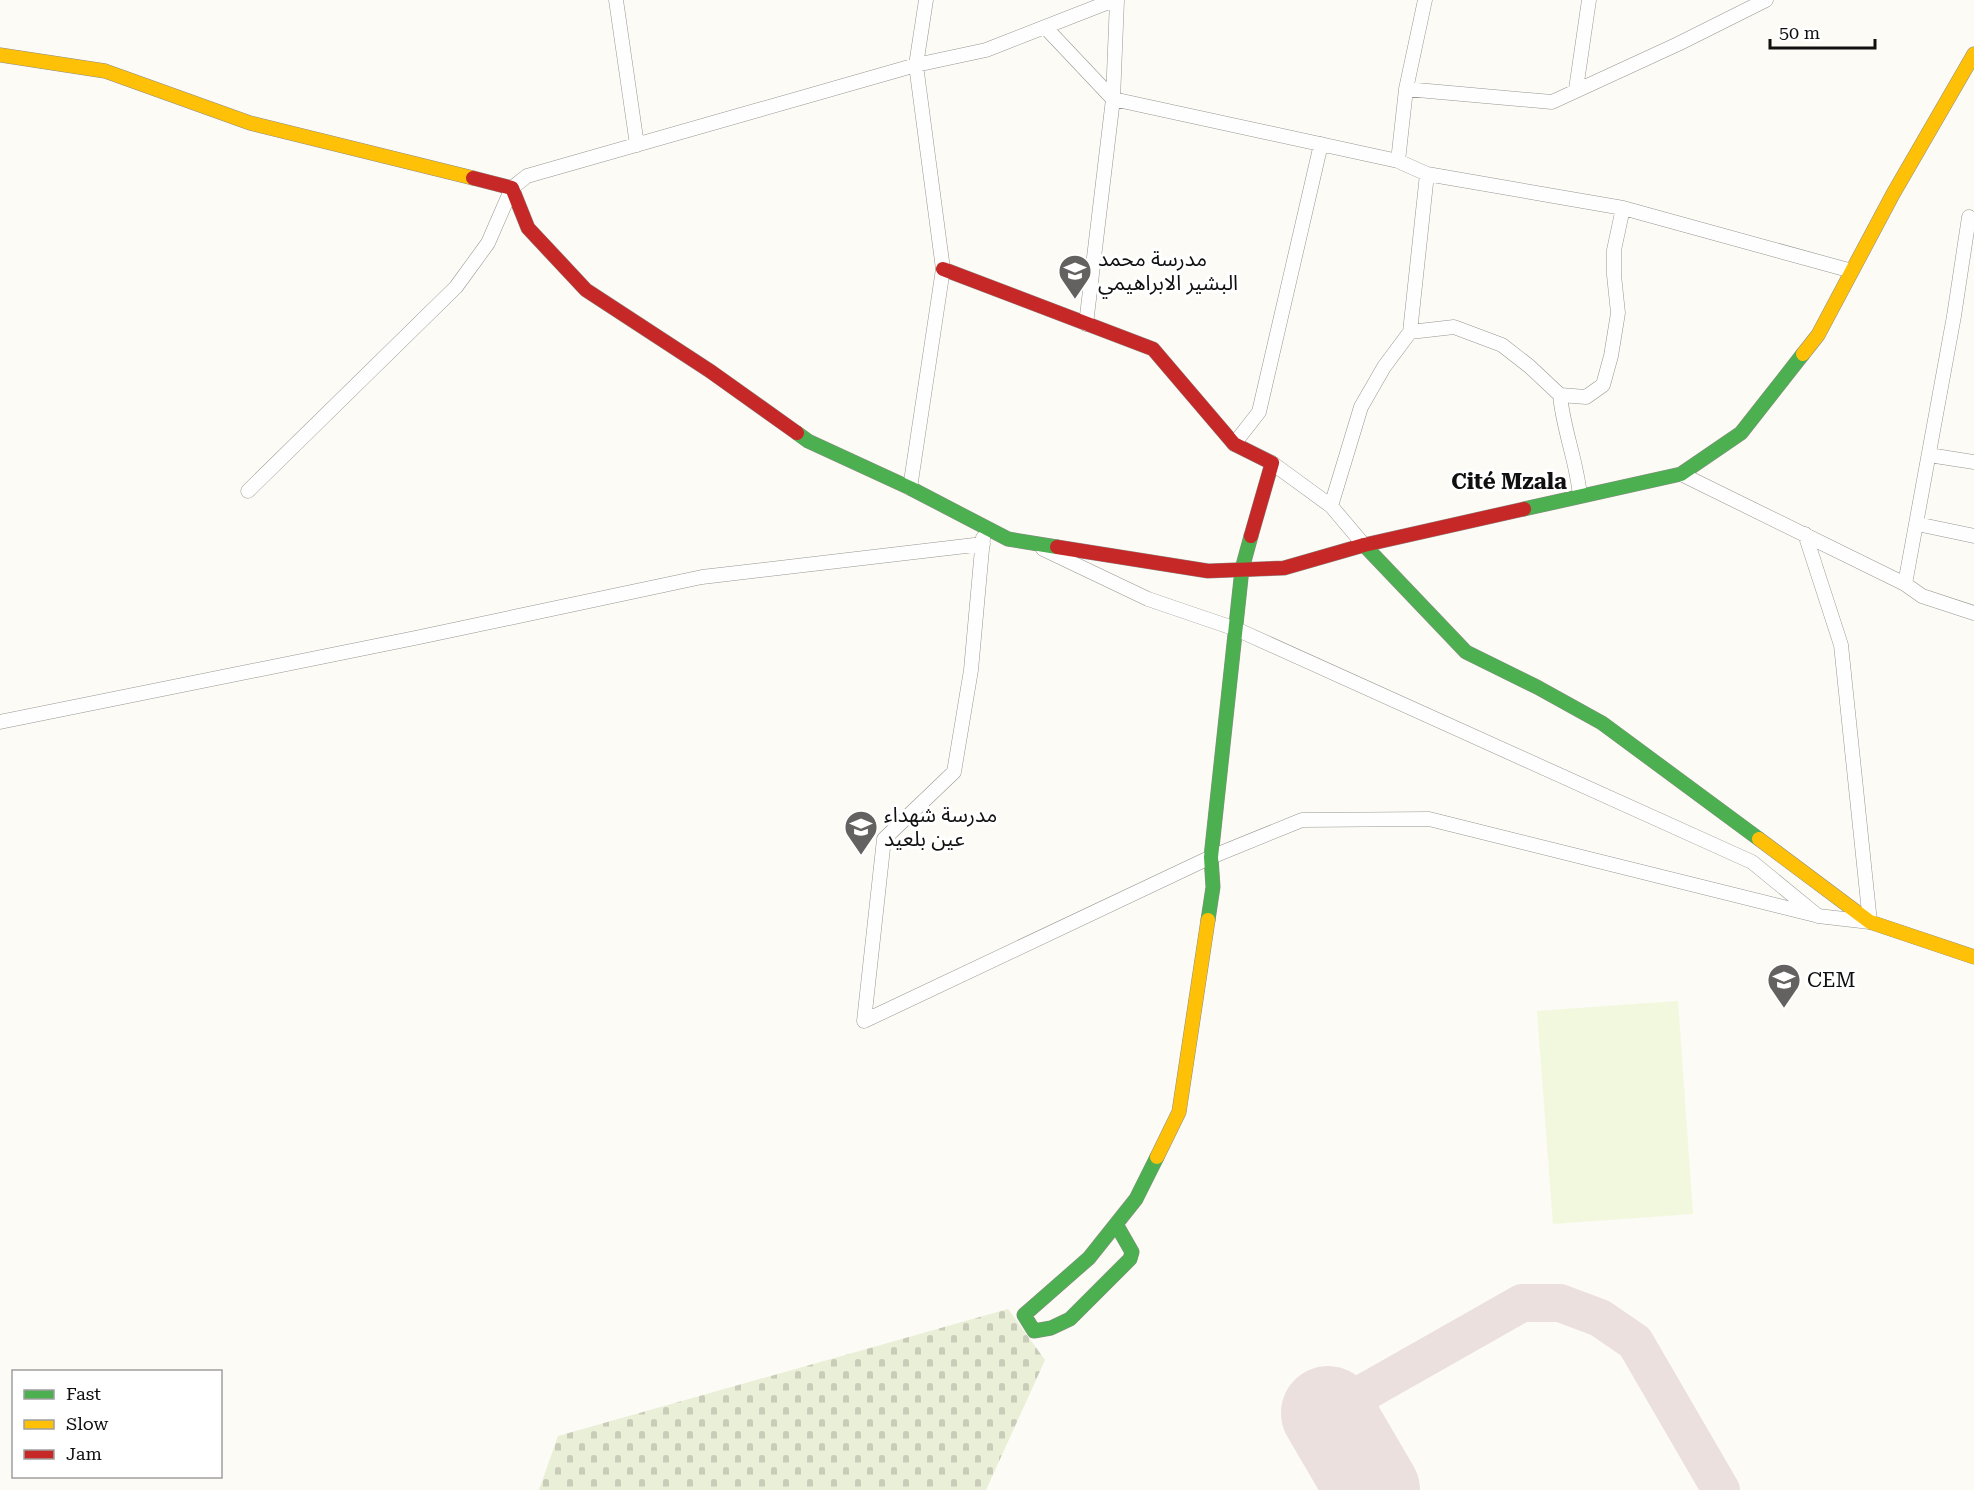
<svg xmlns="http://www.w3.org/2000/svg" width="1974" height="1490" font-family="'Roboto Serif','Noto Sans Arabic',serif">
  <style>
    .cemetery { fill: url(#cemetery-stones) }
    .pitch { fill: #f2f8dd }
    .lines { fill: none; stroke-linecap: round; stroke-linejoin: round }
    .taxiway { stroke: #ebe0de; stroke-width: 38 }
    .runway { stroke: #ebe0de; stroke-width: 94 }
    .street-casing { stroke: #969693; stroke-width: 15 }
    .fast-casing { stroke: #8d8c8a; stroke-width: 15 }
    .slow-casing { stroke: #8d8c8a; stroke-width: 15 }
    .jam-casing { stroke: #8d8c8a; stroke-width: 15 }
    .street { stroke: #fffefe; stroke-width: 14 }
    .fast { stroke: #4caf50; stroke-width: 14 }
    .slow { stroke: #ffc107; stroke-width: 14 }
    .jam { stroke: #c62828; stroke-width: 14 }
    .labels { text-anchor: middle; stroke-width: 6; stroke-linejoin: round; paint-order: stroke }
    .poi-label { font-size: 21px; fill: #101010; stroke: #fff; text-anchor: start }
    .neighbourhood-label { font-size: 22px; font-weight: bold; fill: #101010; stroke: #fff }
  </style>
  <defs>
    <pattern id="cemetery-stones" width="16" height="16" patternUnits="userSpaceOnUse" patternTransform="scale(1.5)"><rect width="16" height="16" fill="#eaefd7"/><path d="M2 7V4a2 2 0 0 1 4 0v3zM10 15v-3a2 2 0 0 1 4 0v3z" fill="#c8ccb8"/></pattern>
  </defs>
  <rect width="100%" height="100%" fill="#fcfbf5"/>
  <path class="cemetery" d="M1008 1309 1045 1360 986 1490H539L558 1436Z"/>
  <path class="pitch" d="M1678 1001 1693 1214 1553 1224 1537 1011Z"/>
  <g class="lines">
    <path class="taxiway" d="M1328 1413 1522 1303H1560L1600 1318 1635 1342 1721 1490"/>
    <path class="runway" d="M1328 1413 1373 1490"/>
    <g class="street-casing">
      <path id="street" d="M616 0 637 145
        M1045 27 1113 99 1398 161 1406 89 1425 0
        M1406 89 1552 102 1678 44 1766 0
        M1576 89 1589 0
        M1398 161 1427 174 1623 208 1852 271
        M1086 324 1113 99 1117 0
        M1410 332 1427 174
        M1560 395C1563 429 1577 462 1580 496
        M1234 444 1259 412 1321 144
        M1929 455 1974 462
        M1272 463 1331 506 1364 545
        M1681 474 1905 584 1922 596 1974 613
        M910 488 943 269 916 65 926 0
        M248 491 456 287 488 243 512 188 527 176 916 65 986 50 1114 0
        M1331 506 1361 407 1384 367 1410 332 1454 327 1502 345 1529 366 1560 395 1586 397 1603 385 1611 356 1618 313 1614 275V250L1623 208
        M1917 524 1974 536
        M1043 549 1148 599 1236 629 1752 862 1818 916 1870 922 1841 645 1805 534
        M1905 584 1954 316 1969 217
        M0 722 415 638 702 577 983 544
        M864 1021 1211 857 1302 820 1429 819 1815 915
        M864 1021 884 839 954 772 971 670 983 538"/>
    </g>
    <g class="fast-casing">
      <path id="fast" d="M797 433 808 441 910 488 1008 539 1057 547
        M1524 509 1681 474 1741 433 1803 354
        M1364 545 1466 652 1537 687 1602 723 1759 839
        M1208 920 1213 887 1211 857 1242 569 1251 536
        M1116 1224 1132 1252 1130 1259 1070 1319 1051 1328 1034 1331 1024 1315 1089 1258 1136 1199 1157 1157"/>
    </g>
    <g class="slow-casing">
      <path id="slow" d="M0 55 105 71 250 123 473 178
        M1803 354 1818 335 1893 194 1974 54
        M1759 839 1870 922 1974 957
        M1157 1157 1179 1112 1208 920"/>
    </g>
    <g class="jam-casing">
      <path id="jam" d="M473 178 512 188 528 228 586 290 710 371 797 433
        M943 269 1153 349 1234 444 1272 463 1251 536
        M1057 547 1208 571 1284 568 1364 545 1524 509"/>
    </g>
    <use href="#street" class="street"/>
    <use href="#fast" class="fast"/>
    <use href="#slow" class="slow"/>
    <use href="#jam" class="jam"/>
  </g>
  <defs>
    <g id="school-pin" transform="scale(1.725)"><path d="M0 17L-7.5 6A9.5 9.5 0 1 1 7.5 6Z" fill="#636260" stroke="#fff"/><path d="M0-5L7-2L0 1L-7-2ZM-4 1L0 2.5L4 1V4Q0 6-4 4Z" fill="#fff"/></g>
  </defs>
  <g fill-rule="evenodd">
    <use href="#school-pin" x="1075" y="271"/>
    <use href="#school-pin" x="861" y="827"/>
    <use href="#school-pin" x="1784" y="980"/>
  </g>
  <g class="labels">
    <g class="poi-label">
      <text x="1098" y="266">مدرسة محمد<tspan x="1098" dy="24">البشير الابراهيمي</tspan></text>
      <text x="884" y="822">مدرسة شهداء<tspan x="884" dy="24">عين بلعيد</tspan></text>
      <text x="1807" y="987">CEM</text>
    </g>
    <g class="neighbourhood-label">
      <text x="1509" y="489">Cité Mzala</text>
    </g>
  </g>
  <rect x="12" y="1370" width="210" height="108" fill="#ffffff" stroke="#9f9f9f" stroke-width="1.5"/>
  <rect x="24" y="1390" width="30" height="9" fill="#4caf50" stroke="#9f9f9f" stroke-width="1.5"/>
  <text x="66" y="1400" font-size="18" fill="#101010">Fast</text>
  <rect x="24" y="1420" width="30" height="9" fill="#ffc107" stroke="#9f9f9f" stroke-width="1.5"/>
  <text x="66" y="1430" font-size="18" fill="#101010">Slow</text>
  <rect x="24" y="1450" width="30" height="9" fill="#c62828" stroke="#9f9f9f" stroke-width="1.5"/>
  <text x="66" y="1460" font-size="18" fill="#101010">Jam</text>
  <path d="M1770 39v9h105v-9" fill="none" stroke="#101010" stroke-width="3"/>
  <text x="1779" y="39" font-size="18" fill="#101010" stroke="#ffffff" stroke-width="4.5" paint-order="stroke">50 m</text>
</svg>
